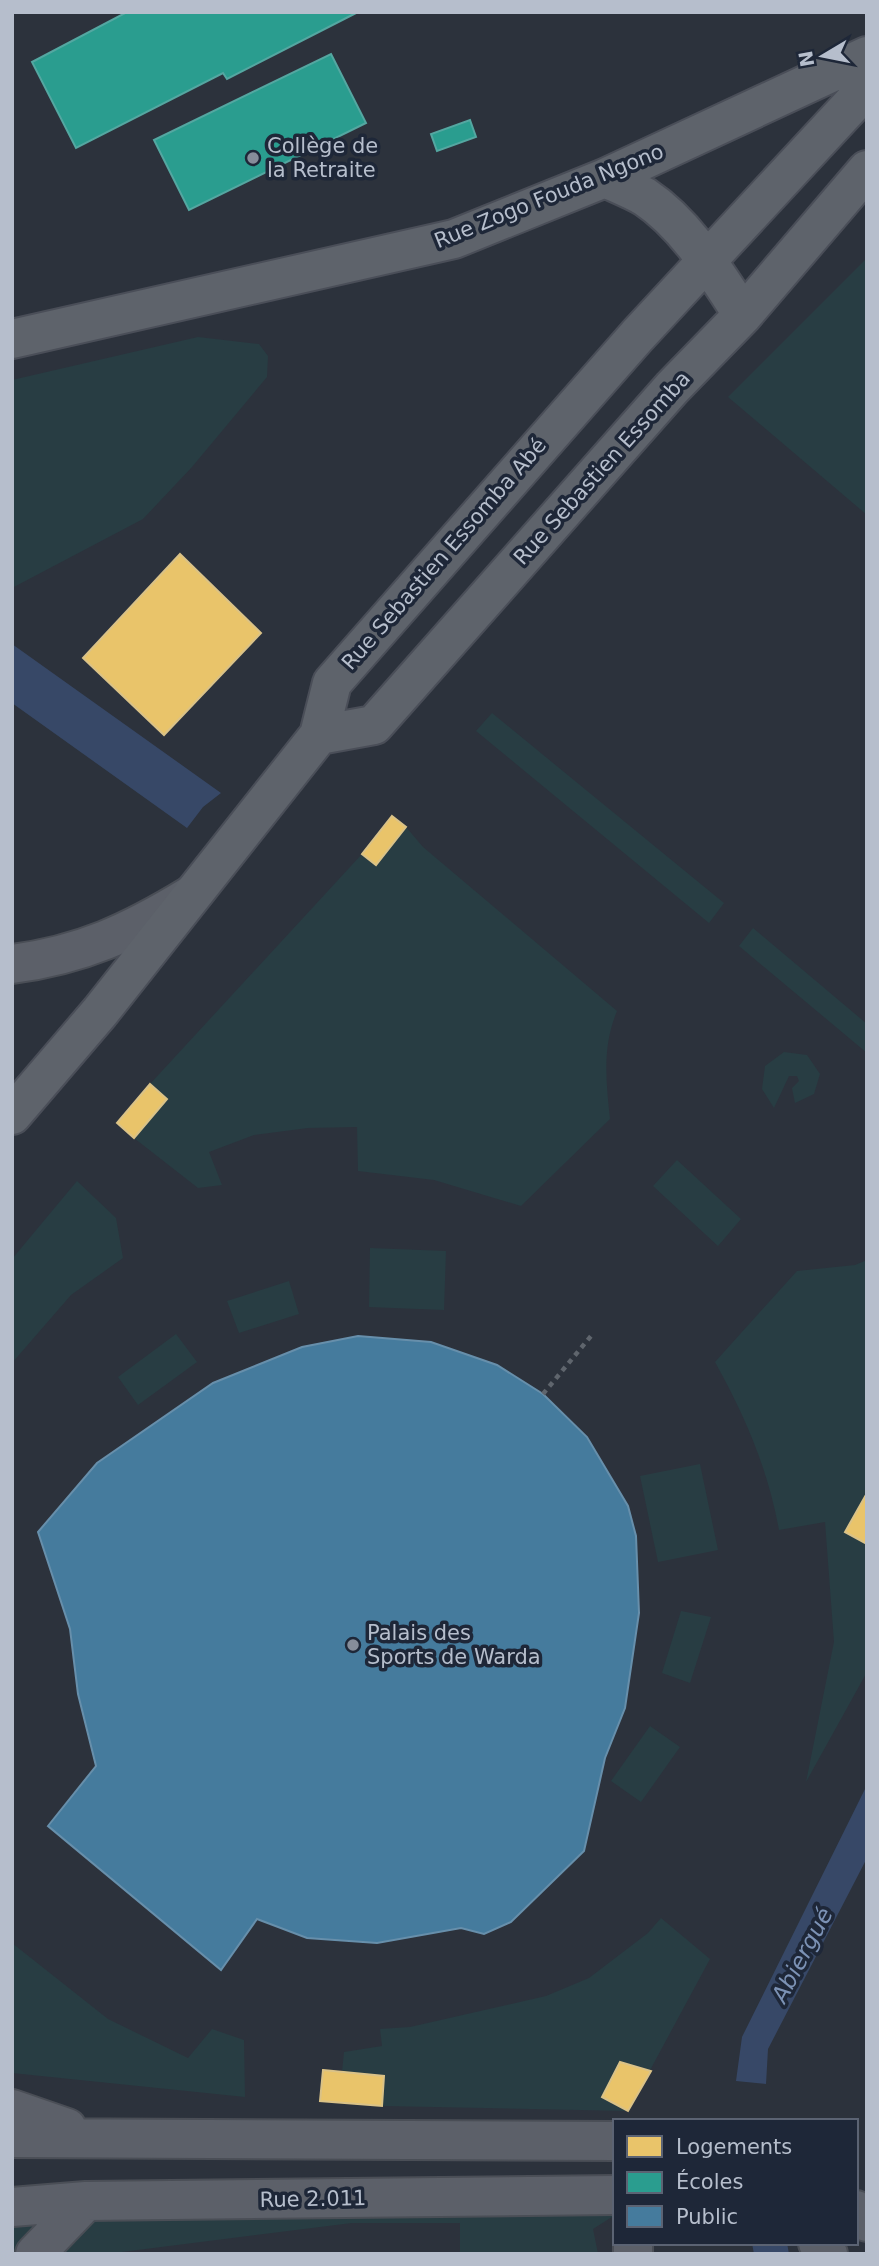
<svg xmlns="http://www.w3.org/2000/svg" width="879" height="2266" font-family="'DejaVu Sans',sans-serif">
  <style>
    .green { fill: #283d43 }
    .water { fill: #374867 }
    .homes { fill: #e9c46a; stroke: #dac287; stroke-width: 2 }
    .schools { fill: #2a9d8f; stroke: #54a7a1; stroke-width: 2 }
    .public { fill: #457b9d; stroke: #678fab; stroke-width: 2 }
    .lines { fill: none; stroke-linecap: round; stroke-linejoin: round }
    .minor-casing { stroke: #4a4e56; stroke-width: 42 }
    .major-casing { stroke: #4a4e58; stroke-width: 42 }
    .path { stroke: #5f656d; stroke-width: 4.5; stroke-dasharray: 5 5; stroke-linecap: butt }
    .minor { stroke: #5c6069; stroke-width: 38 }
    .major { stroke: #5e636b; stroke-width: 38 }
    .poi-dot { fill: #868d9a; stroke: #1e2738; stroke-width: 2.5 }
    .labels { text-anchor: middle; stroke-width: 7; stroke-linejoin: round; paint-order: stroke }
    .poi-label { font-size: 21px; fill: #b6becc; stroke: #1e2738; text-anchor: start }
    .street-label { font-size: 21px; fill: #b6becc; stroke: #1e2738 }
    .water-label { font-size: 23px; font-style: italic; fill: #7c92b5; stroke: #1e2738 }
  </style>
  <rect width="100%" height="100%" fill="#2c323c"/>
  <path class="green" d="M867 258V515L728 397Z
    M198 337 259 344 268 356 267 377 192 467 143 519 12 588V380Z
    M492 713 724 903 709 923 476 731Z
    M406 827 423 847 617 1011C602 1047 606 1081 610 1119L521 1206 434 1180 358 1171 357 1127 308 1128 254 1135 209 1152 222 1185 198 1188 134 1138 167 1099 150 1084 362 854 376 865Z
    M753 928 867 1024V1053L739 946Z
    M784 1052 807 1055 820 1074 814 1094 795 1103 792 1088 799 1081 797 1076H789L774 1108 762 1089 765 1066Z
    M677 1160 741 1219 718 1246 653 1186Z
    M77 1181 116 1218 123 1258 71 1295 12 1363V1259Z
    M370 1248 446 1251 444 1310 369 1307Z
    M867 1260V1672L806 1782 834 1642 825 1522 779 1530C768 1469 745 1416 715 1362L797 1271 855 1265Z
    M289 1281 299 1314 239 1333 227 1301Z
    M176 1334 197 1362 138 1405 118 1377Z
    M700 1464 718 1550 658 1562 640 1476Z
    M681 1611 711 1617 690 1683 662 1673Z
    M650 1726 680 1747 641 1802 611 1781Z
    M661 1918 710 1959 628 2111 382 2106 320 2101 323 2070 342 2072 344 2052 382 2046 380 2029 410 2027 546 1996 589 1978 648 1933Z
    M12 1943 108 2019 188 2058 212 2029 244 2040 245 2097 12 2073Z
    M615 2195V2215L593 2229 598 2254H460V2223H352L106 2254H12V2207Z"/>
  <path class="water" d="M12 644 221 793 203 807 187 828 12 703Z
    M867 1785V1858L768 2049 766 2084 736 2081 742 2037Z
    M752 2243H787L789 2254H754Z"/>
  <path class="homes" d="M180 554 261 633 164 735 83 658Z
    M392 816 406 827 376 865 362 854Z
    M150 1084 167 1099 134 1138 117 1123Z
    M867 1493V1544L845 1532Z
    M620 2062 651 2071 628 2111 602 2097Z
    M323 2070 384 2076 382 2106 320 2101Z"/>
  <path class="schools" d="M127 12H358L227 79 223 73 76 148 32 62Z
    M331 54 366 123 189 210 154 140Z
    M470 120 476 137 437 151 431 134Z"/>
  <path class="public" d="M358 1336 431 1342 497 1365 543 1394 587 1437 628 1506 636 1536 639 1613 625 1708 605 1758 584 1851 511 1922 484 1934 461 1928 377 1943 307 1938 257 1919 221 1970 48 1826 96 1766 78 1694 70 1629 38 1532 97 1463 213 1383 302 1347Z"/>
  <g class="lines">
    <g class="minor-casing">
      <path id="minor" d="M12 964C82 955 131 932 190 896
        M12 2109 67 2128
        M12 2138 615 2141
        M12 2207 86 2201 615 2195
        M856 2210 867 2222
        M818 2243 828 2254
        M35 2254 86 2201
        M633 2254V2243"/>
    </g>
    <g class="major-casing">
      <path id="major" d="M605 178C618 184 633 190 645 197 687 225 716 274 743 315
        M12 339 454 239 605 178 867 56
        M319 735 374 725 672 388 743 315 867 170
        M12 1115 100 1012 319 735 332 683 637 336 867 88"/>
    </g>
    <path class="path" d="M543 1394 591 1336"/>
    <use href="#minor" class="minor"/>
    <use href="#major" class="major"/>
  </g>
  <g class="poi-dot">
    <circle cx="253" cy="158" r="7"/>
    <circle cx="353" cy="1645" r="7"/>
  </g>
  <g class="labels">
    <g class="poi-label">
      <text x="267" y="153">Collège de<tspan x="267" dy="24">la Retraite</tspan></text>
      <text x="367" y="1640">Palais des<tspan x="367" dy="24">Sports de Warda</tspan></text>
    </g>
    <g class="street-label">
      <text transform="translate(549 196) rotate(-22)" y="7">Rue Zogo Fouda Ngono</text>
      <text transform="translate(602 468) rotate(-48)" y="7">Rue Sebastien Essomba</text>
      <text transform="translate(444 554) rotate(-49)" y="7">Rue Sebastien Essomba Abé</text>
      <text transform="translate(313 2199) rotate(-1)" y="7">Rue 2.011</text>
    </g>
    <g class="water-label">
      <text transform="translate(802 1955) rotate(-62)" y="8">Abiergué</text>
    </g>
  </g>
  <rect width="879" height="2266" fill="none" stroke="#b6becc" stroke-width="28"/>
  <rect x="613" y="2119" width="245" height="126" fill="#1e2738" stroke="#5b6373" stroke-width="2"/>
  <rect x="627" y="2136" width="35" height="21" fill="#e9c46a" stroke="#5b6373" stroke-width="2"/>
  <text x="676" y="2154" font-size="21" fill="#b6becc">Logements</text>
  <rect x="627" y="2172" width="35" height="21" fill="#2a9d8f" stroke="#5b6373" stroke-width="2"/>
  <text x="676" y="2189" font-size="21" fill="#b6becc">Écoles</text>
  <rect x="627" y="2206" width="35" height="21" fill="#457b9d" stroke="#5b6373" stroke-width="2"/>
  <text x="676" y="2224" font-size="21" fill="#b6becc">Public</text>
  <g transform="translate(823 56) rotate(260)" stroke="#1e2738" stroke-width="5" paint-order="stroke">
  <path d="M0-5L12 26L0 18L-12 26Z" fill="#b6becc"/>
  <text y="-10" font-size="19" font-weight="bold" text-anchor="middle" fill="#b6becc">N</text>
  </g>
</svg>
